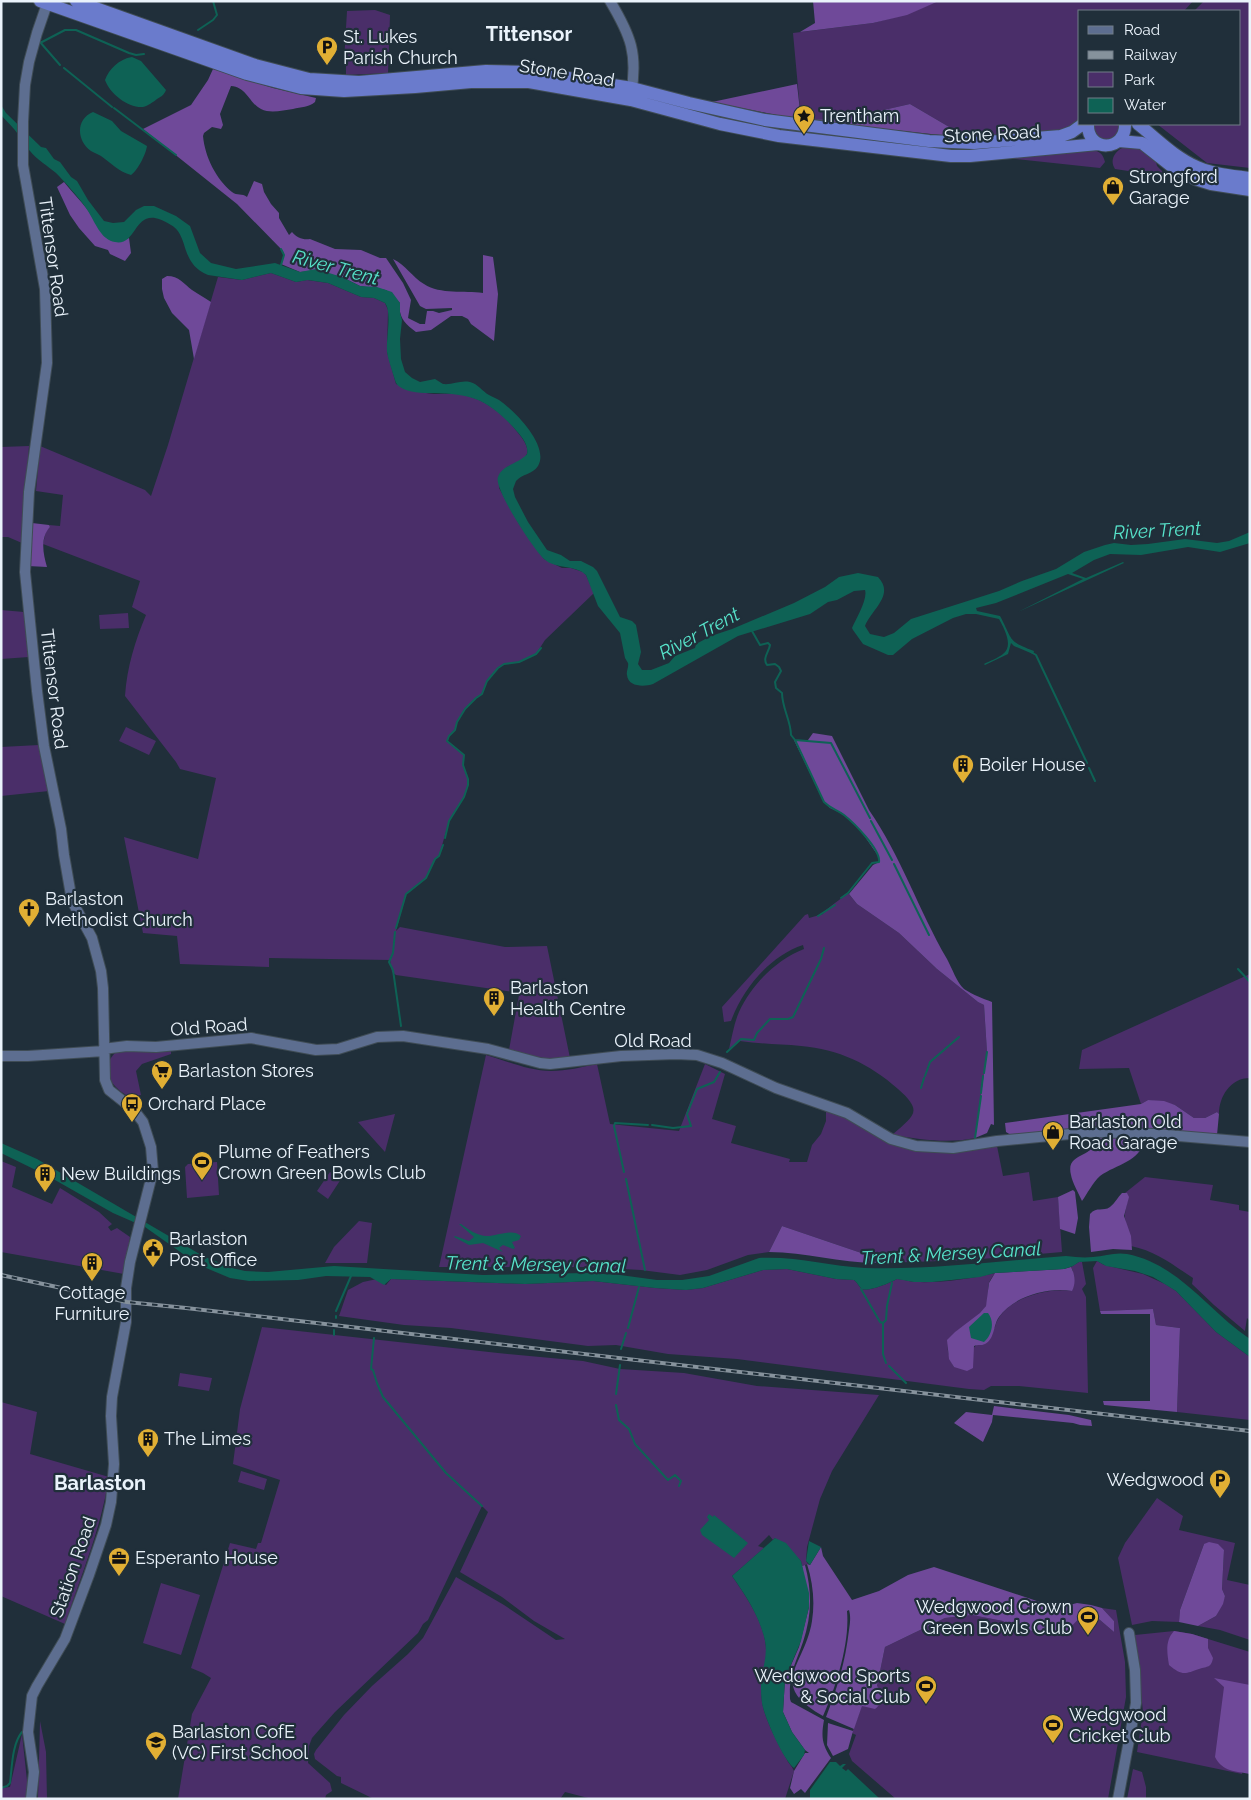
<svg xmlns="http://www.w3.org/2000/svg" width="1251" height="1800" font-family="Raleway,sans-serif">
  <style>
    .green { fill: #4a2e69 }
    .forest { fill: #6f4999 }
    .water { fill: #0e6255 }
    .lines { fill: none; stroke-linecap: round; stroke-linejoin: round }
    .stream { stroke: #0e6255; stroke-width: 2 }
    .secondary-casing { stroke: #3f4c55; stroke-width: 12 }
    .highway-casing { stroke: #3f4c55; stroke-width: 14 }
    .secondary { stroke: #5d6e90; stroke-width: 10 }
    .highway { stroke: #6a7bcc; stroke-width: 12 }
    .rail-casing { stroke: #86929c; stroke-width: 4 }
    .rail { stroke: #202f3a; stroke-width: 2; stroke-dasharray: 5.5; stroke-linecap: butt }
    .labels { text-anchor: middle; stroke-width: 4.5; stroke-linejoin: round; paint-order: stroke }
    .poi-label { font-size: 18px; fill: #eaf3fb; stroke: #202f3a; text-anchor: start }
    .street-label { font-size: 18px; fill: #eaf3fb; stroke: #202f3a }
    .water-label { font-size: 19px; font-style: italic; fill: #57e4cb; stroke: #202f3a }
    .quarter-label { font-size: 20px; font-weight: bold; fill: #eaf3fb; stroke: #202f3a }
  </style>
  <rect width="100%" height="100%" fill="#202f3a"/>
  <path class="green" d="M939 1H1193L1184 11H1080V119L1067 130 968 138 910 104 844 119 801 120 793 33 873 23 907 14Z
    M1204 1H1250V168L1207 163 1157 124H1240V11H1194Z
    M375 10 390 15 388 73 346 75V63L344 62 347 11Z
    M1093 124H1120L1117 135C1104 144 1096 139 1093 124Z
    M1124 147 1139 148 1156 162 1157 166 1162 171 1180 176 1155 175 1115 169C1109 160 1115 151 1124 147Z
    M1092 150C1100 151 1103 154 1105 162L1100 168 1007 158Z
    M271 273 296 282 307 280 328 283 361 297 374 298 385 303 388 310 387 352 396 384C406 387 416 391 426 393 436 395 447 393 457 394 485 397 506 416 522 438 535 457 522 460 507 467L499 488 519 524 544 559 562 568H571L583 572 586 575 594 593 545 640 536 654 519 662 504 664 498 668 487 681 482 694 476 698 465 709 457 722 455 730 449 736 448 741 464 755 463 765 468 779V785L464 797 449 821 439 856 435 859 426 878 406 894 396 931 400 927 505 947 547 946 570 1058C546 1061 532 1056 509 1050L519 995 514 992 396 975 392 972 390 960 269 958V967L180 964 177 936 143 933 124 837 198 859 216 778 180 769 176 762 125 696C127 667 135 641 146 615L132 607 140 581 43 544 46 531 50 527 49 525 60 526 63 495 36 491 40 446 145 490 151 496 168 445 218 277 242 280Z
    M29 446 22 543 8 537H1V447Z
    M1 610 24 612 29 657 1 659Z
    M128 613 129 628 100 629 99 615Z
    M126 727 156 741 149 755 119 741Z
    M39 745 49 791 1 796V747Z
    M848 893 857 904 899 933 937 969 978 1002 984 1005 987 1052 975 1138C946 1144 920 1139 892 1135 914 1115 924 1112 898 1089 870 1064 838 1049 801 1046 780 1044 760 1044 740 1041V1040L729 1049C732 1037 734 1023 739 1012 752 984 776 960 804 949L803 945C770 956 743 988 731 1021L724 1022 722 1007 805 915 808 914 809 918 823 914C825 909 843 898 848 893Z
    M1250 974V1078C1230 1078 1219 1097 1219 1114L1217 1112 1205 1118H1194L1175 1105 1148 1100 1141 1104 1129 1068 1079 1069 1082 1050Z
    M171 1049V1054L142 1064 136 1071 141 1095 130 1097C113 1089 98 1070 115 1053L114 1051Z
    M486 1055C507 1061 529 1071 551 1071 567 1071 582 1067 597 1064L610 1124 679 1131 705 1064 725 1074 712 1119 736 1126 731 1143 790 1159 789 1162H807L812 1145 821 1134 826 1121V1110L854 1122 884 1139 959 1151 997 1146 1003 1176 1029 1172 1033 1201 1058 1197 1062 1252 970 1260 882 1263 876 1258 782 1226 769 1252 748 1255 707 1270 680 1275 641 1270 589 1267H439Z
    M395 1114 385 1152 358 1122Z
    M1 1161 16 1167 12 1187 52 1204 60 1188 99 1212 112 1224 108 1227 111 1231 117 1228 130 1237 124 1274 1 1252Z
    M217 1162 219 1195 187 1198 185 1167 188 1164Z
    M330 1172 341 1179 328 1199 317 1191Z
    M1145 1177 1213 1185 1210 1200 1239 1205V1210L1250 1212V1321L1247 1318 1245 1331 1214 1305 1192 1284 1193 1278C1173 1265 1156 1251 1131 1246 1131 1236 1126 1228 1125 1218 1124 1215 1128 1201 1128 1195L1125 1193Z
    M359 1221 372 1223 367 1263H325L334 1247Z
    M1097 1261 1104 1265 1143 1274 1165 1284 1176 1291 1216 1332 1250 1357V1420L1177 1412 1180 1328 1156 1325 1153 1309 1100 1311 1093 1268Z
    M1079 1262H1082L1086 1284 1082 1289 1086 1297 1088 1393 1019 1386H991L984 1390 969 1389 737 1359 668 1354 616 1345 588 1346 451 1328 404 1325 339 1316 348 1290 363 1282 377 1279 386 1285 391 1279 525 1284 593 1281 655 1288 686 1290 703 1288 763 1270 787 1269 836 1279 854 1280C857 1282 859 1287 862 1289 869 1292 892 1282 897 1279 904 1279 909 1282 916 1282 942 1283 970 1279 995 1273 993 1276 990 1280 989 1283 987 1290 989 1300 986 1306 974 1331 932 1327 954 1367L995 1327C1002 1299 1047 1287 1072 1291L1073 1271 1071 1267Z
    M262 1327 498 1353 583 1361 620 1369 684 1373 757 1386 879 1395 832 1471 820 1499 807 1547 806 1561 808 1564 802 1566 801 1561 775 1538 773 1540 769 1535 758 1546 764 1548 732 1576C747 1598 768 1627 766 1656 765 1672 760 1686 762 1702 764 1717 778 1744 786 1758 788 1763 792 1766 794 1771L785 1799H592L565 1792 560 1799H374L341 1783V1777L337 1776 315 1759 314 1754 316 1750 344 1715 372 1686 408 1654 423 1638 456 1577 504 1605 556 1640 565 1639 534 1621 502 1597 460 1572 488 1512 482 1506 428 1620 423 1624 418 1633 335 1712 319 1730 312 1738 309 1746 308 1763 330 1783 332 1791 326 1795 325 1799H178L192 1714 211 1678 203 1673 191 1668 230 1543 256 1549 258 1543H261L280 1480 233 1464 240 1409Z
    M180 1373 212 1378 209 1391 178 1386Z
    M1 1402 37 1412 30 1454 109 1477C101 1529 81 1575 65 1624L1 1596Z
    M241 1471 267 1479 264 1490 238 1482Z
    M1157 1498 1183 1516 1179 1530 1235 1543 1227 1580 1250 1585V1640L1220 1630 1198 1626 1216 1616 1225 1596 1222 1589 1224 1550 1204 1544 1180 1610 1179 1622 1152 1621 1132 1625 1118 1558 1125 1543Z
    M161 1583 200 1595 181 1655 143 1643Z
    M1091 1606 1096 1611 1093 1614 1114 1632V1621L1102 1608 1116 1610 1125 1662 1126 1697 1108 1799H896L852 1761 849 1754 856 1735 852 1733 862 1705 877 1686 885 1647 945 1618 972 1615 1003 1621 1007 1624 1040 1633 1046 1632 1058 1635Z
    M1174 1631 1192 1634 1250 1652V1737L1242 1774 1137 1752 1143 1712 1135 1635Z
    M40 1721 46 1752 47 1799H38Z
    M22 1734 29 1799H1V1788L10 1787Z
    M1133 1769 1142 1772 1146 1787V1799H1127Z"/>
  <path class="forest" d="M813 1H939L907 15 873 23 800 32 815 23Z
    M213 69 273 88 316 98 315 102C309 107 301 107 293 109 283 110 271 114 261 109 249 103 247 87 231 86L220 114 223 125 221 129 212 127 204 133 203 136C205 157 216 179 232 192 237 196 242 193 247 197L254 181 262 184 264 192 271 204 279 213V218L289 235 292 232C297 238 303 240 310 239L335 249 361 250 380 258H386L403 283 411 300 408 318 420 324H425L427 311H433L439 313 452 310V308L426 309 420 306 393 259C406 265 412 277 424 284 441 295 464 290 483 293V255L493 257 498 294 494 341 471 324 468 319 462 316H451L431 330 416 332C405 324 398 317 400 303L386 290 360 286 342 277 311 271 300 272 281 264 284 255 283 251 237 204 143 129 191 105 208 80Z
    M797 84 801 120 844 119 910 104 968 138 801 120 712 102Z
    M64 182C71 191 80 200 87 209 100 226 103 250 129 238L131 253 125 261 110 254 108 250 95 246 79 228 70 215 57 187Z
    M167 276C179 276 184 284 192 290 198 294 205 298 211 302L194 359 189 330 172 313 164 298 162 289V279Z
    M32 523 49 525 50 527C40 538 43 553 47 567L28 566Z
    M813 733 832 736 869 810C901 856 919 911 947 959 952 968 957 983 964 989 973 995 982 998 992 1002L994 1125 991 1124 987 1133 975 1138 987 1052 984 1005 978 1002 937 969 899 933 857 904 849 894 873 865 879 862V857L861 831 843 814 830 808 824 802 794 740H808Z
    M1148 1100 1164 1101 1175 1105 1194 1118H1205L1217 1112 1219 1114 1217 1135H1011L1006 1132 1005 1123 1141 1104Z
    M1097 1136 1145 1140C1139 1162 1117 1164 1100 1176 1093 1182 1087 1194 1082 1201 1079 1194 1072 1182 1071 1175 1065 1151 1095 1160 1097 1136Z
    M1073 1190 1075 1192 1078 1218 1075 1234 1060 1229 1058 1197Z
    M1122 1193H1127L1129 1197 1124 1216 1131 1236 1132 1250 1113 1249 1091 1252 1089 1227 1090 1214C1097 1206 1103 1212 1110 1207 1115 1203 1118 1197 1122 1193Z
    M782 1226 876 1258 882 1263C842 1264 807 1252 769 1252Z
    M1071 1267C1075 1275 1076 1283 1072 1291 1048 1287 1014 1296 999 1317 993 1325 995 1339 985 1344 981 1346 978 1344 974 1346L973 1368 967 1371 954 1367 949 1359 947 1340 955 1332 980 1313 986 1306 989 1283 995 1273 1064 1269Z
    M1153 1309 1156 1325 1180 1328 1177 1412 1104 1405 1103 1401H1150V1314H1101L1100 1311Z
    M994 1406 1069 1415 1091 1420 1092 1426 1080 1425 1073 1423 993 1415 992 1422 983 1442 954 1423 966 1412 992 1415Z
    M1209 1542 1218 1544 1224 1550 1222 1589 1225 1596 1223 1604 1216 1616 1198 1626 1179 1622 1180 1610 1204 1544Z
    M821 1547 823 1556 852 1600 879 1591 908 1575 934 1567 1058 1608 1077 1603 1091 1605 1102 1608 1114 1621V1632L1093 1614 1096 1610 1091 1606 1062 1636 1046 1632 1040 1633 1007 1624 1003 1621 972 1615 945 1618 885 1647 877 1686 881 1691C882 1698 881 1705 875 1709L862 1706 854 1729 826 1717C838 1686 845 1663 849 1630 850 1623 851 1617 849 1610L847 1611C850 1643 836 1687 823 1716 766 1684 805 1666 812 1621 815 1602 813 1583 807 1564L810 1565Z
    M805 1565C812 1591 812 1616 803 1642 795 1665 789 1673 790 1699L791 1702 824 1720C821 1737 822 1744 831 1758L805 1793 801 1789 794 1794 790 1788 794 1771 805 1753H809L805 1750 792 1732 783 1712 785 1679 799 1647 809 1607 802 1566Z
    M1174 1631 1192 1634 1208 1639V1648L1213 1658C1211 1668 1208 1666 1199 1669 1185 1674 1182 1676 1169 1665 1167 1652 1165 1641 1174 1631Z
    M1214 1678 1250 1685V1774C1235 1771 1223 1772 1215 1757L1224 1687Z
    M828 1723 853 1731 848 1749 833 1756 827 1745Z"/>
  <path class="water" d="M132 57 141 61 166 90C164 95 162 96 157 99 153 102 148 106 143 107 128 108 110 94 105 80 109 69 119 59 132 57Z
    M1 105 6 113 41 147 46 148 54 159 60 162 71 177 77 181 88 200 104 221 113 223 124 222 136 210 144 206H154L176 216 190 226 200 253 211 263 236 269 275 263 300 272 316 269 342 277 360 286 377 287 392 292 400 303V313L402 320 400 339 401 359 405 372 412 378 420 382 435 379 443 384C453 385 460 380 470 382 478 384 482 391 489 395 492 397 496 398 499 400 514 410 550 446 538 466 533 474 522 474 516 481L513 489 515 497 528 522 547 550 561 555 570 561H581L593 567 597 571 620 617 632 621 636 625 641 652 638 664 642 670H651L669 663 675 656 695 648 696 644 711 636 732 629 794 603 825 587 839 577 858 573 878 577C895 595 872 609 865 626L870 634 884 637 894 633 911 619 999 591 1022 581 1056 569 1084 552 1105 545 1114 543 1131 545 1148 544 1185 539 1217 543 1229 541 1250 532V543L1220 552 1188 547 1141 555 1110 554 1094 560 1072 573 1086 578 1123 562 1124 563 1018 612 1083 579 1068 574 996 603 976 608 977 611 1000 616C1013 640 1007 641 1034 651L1033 654 1014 646 1011 643 1008 654 985 665 984 664C990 661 998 658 1003 654 1014 646 1004 628 999 619L976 614H966L953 618 912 639 893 655H888L863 644 853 630 852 628C856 619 868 599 865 590L854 591 837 600 828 602 810 614 738 636 653 684C644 687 628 687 627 675 626 672 629 667 628 663L625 658 620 633 598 606 586 575C575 564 556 570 544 559 534 550 493 488 498 477 502 465 520 463 527 454 529 444 520 435 514 428 487 399 472 394 433 393 422 393 409 393 400 387 395 384 395 379 393 374 391 367 388 359 387 352 386 339 392 312 385 303L374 298 361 297 328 283 308 280 296 282 271 273 242 280 208 275C179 263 190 236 171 225 133 200 139 247 115 242 101 240 95 222 88 211 82 201 65 182 56 173 48 166 37 160 30 151 24 145 20 136 14 129 10 124 5 120 1 115Z
    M93 112 112 121 121 131 147 146C146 154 138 170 131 175 119 172 111 163 101 156 98 154 94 153 91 151 76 140 76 119 93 112Z
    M1 1143 37 1159 203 1256 232 1268 245 1271 268 1272 334 1266 483 1275 586 1273 620 1275 657 1280H682L709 1276 759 1258C796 1256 829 1266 865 1268 932 1270 1000 1261 1066 1256 1076 1257 1083 1258 1093 1257 1105 1256 1115 1252 1127 1254 1179 1264 1208 1311 1250 1339V1357L1216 1332 1176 1291 1153 1277 1135 1271 1106 1266 1097 1261 1079 1262 1073 1266 1064 1269 995 1273 980 1277 932 1282H914L897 1279C892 1282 869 1292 862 1289 859 1287 857 1282 854 1280L836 1279 787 1269 763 1270 703 1288 686 1290 655 1288 593 1281 525 1284 391 1279 384 1285 370 1277 326 1276 298 1280 249 1281 230 1278 199 1265 194 1267 193 1261 145 1227 113 1213 48 1176 1 1153Z
    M459 1224H461C468 1229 477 1236 487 1236 497 1236 513 1228 521 1236L519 1240 512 1242 515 1248 513 1249 503 1245 499 1248 503 1252 483 1243 469 1245 454 1237 455 1236 469 1241 474 1237Z
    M984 1313H988C995 1322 992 1335 984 1342L971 1338 969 1327Z
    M709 1514 713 1517 714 1515 748 1543 734 1558 702 1535 700 1530 709 1520 707 1517Z
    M775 1538 786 1543 801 1561 809 1593V1607L801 1641 785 1679 783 1712 792 1732 805 1750 804 1755 794 1768C784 1761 764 1717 762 1703 761 1697 761 1690 761 1684 762 1669 768 1656 765 1641 760 1617 746 1596 732 1576Z
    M809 1541 821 1547 810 1565 806 1561Z
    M830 1762H836L840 1766 843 1764H846L842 1768 846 1771 848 1769 880 1799H810V1790Z"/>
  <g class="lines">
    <path class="stream" d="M198 30 213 20 217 15 213 1
      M40 42 60 65
      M42 42 65 30H76L129 53 136 55 144 54
      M64 68 112 107
      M114 108 176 155
      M281 265 284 255 281 249
      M752 631 760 645 768 643 770 645C769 652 762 658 767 665L775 664 779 667 781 671 775 682 776 688 782 693C782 708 791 721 791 735L795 740 831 743 870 818
      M1031 652 1036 655 1087 763
      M795 740 824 802C831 809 836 809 844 815 854 823 881 850 879 862L872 863 848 893 841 898
      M1089 768 1095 781
      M871 821 892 860
      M445 838 449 821 464 797 468 785V779L463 765 464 755 447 741 449 736 455 730 457 722 465 709 476 698 482 694 487 681 498 668 504 664 519 662 536 654 541 648
      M894 864 929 935
      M818 916 835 905
      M396 928 406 894 426 878 435 859 439 856 443 845
      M395 932 393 953 389 962 393 970 401 1026
      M1238 969 1250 982
      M727 1052 741 1039 754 1040 757 1033 770 1019H788L793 1017 821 959 824 948
      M984 1073 987 1052
      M925 1076 930 1062 959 1037
      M921 1088 924 1078
      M981 1093 983 1076
      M652 1125 673 1128 691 1126 687 1114 697 1089 714 1082 720 1072
      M975 1138 981 1096
      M624 1172 614 1126 615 1123 648 1125
      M626 1179 645 1270
      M861 1289 880 1322 883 1323V1354L886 1363
      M336 1311 351 1276
      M336 1318V1316
      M883 1323 886 1320 887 1306 892 1283
      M628 1328 639 1287
      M334 1330V1335
      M374 1338 371 1369 373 1370 377 1383 383 1397 446 1473 482 1506
      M621 1349 626 1333
      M889 1366 906 1383
      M616 1394 620 1365
      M616 1405 619 1420 629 1429 635 1444 668 1480 675 1475 681 1481 679 1486
      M1 1788 7 1786 10 1783C12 1767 12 1744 22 1732"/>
    <g class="secondary-casing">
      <path id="secondary" d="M610 1C631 36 638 54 631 95
        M103 1049 127 1046 156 1047 251 1038 316 1050 338 1049 377 1037 403 1036 488 1049 540 1063 550 1064 621 1056 676 1054 697 1055 722 1063 776 1088 847 1113 891 1139 916 1146 953 1148 997 1141 1091 1132 1155 1134 1250 1142
        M1 1056H28L104 1051
        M31 1799 34 1772 28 1732 32 1696 37 1686 65 1639 89 1575 106 1525 111 1502 114 1464 111 1416 112 1397 126 1322V1288L130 1262 153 1171 151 1147 143 1122 133 1109 109 1090 105 1080 103 988 101 971 92 938 72 901 64 855 61 829 44 746 37 691 25 572 29 492 47 363 45 289 23 165V122L25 85 29 62 37 33 48 1
        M1118 1799 1136 1703 1135 1670 1129 1633"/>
    </g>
    <g class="highway-casing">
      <path id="highway" d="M40 1 247 74 301 88 344 91 415 87 471 82H529L631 100 720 124 779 136 951 156H970L1098 144
        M76 1 255 65 309 79 359 82 486 71 530 72 632 88 689 103 765 120 929 141 974 143 1061 136 1072 132 1083 124
        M1088 124C1087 153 1126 152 1125 124
        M1138 124C1157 139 1174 157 1197 167 1213 174 1232 176 1250 178
        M1119 141 1142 143 1170 165 1195 179 1211 184 1250 190"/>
    </g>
    <use href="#secondary" class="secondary"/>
    <use href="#highway" class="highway"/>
    <g class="rail-casing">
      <path id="rail" d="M1 1275 127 1302 186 1308 1250 1431"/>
    </g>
    <use href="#rail" class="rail"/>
  </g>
  <defs>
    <g id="parking-pin" transform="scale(1.125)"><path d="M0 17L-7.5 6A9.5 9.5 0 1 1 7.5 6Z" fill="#e1af34" stroke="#202f3a"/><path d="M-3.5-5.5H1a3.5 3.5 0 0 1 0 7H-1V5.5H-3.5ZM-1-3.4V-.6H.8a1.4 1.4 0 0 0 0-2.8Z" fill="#111"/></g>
    <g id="sight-pin" transform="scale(1.125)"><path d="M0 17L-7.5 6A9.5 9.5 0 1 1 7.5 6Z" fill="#e1af34" stroke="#202f3a"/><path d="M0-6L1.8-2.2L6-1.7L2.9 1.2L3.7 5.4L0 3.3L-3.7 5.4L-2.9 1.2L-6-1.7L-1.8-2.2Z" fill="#111"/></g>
    <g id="shop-pin" transform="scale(1.125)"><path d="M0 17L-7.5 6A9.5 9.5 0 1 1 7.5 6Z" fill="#e1af34" stroke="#202f3a"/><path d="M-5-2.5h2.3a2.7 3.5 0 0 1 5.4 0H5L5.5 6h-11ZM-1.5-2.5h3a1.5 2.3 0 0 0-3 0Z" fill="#111"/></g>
    <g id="building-pin" transform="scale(1.125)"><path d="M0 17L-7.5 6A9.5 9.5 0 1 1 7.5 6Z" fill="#e1af34" stroke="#202f3a"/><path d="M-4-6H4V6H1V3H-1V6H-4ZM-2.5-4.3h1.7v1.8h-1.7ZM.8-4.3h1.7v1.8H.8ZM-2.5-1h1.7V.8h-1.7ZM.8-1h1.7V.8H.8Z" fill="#111"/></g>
    <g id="church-pin" transform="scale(1.125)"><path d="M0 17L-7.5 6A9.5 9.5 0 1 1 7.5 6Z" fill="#e1af34" stroke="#202f3a"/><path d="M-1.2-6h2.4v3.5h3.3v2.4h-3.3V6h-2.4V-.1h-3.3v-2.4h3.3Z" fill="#111"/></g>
    <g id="supermarket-pin" transform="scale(1.125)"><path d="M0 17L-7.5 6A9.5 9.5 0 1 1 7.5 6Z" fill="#e1af34" stroke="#202f3a"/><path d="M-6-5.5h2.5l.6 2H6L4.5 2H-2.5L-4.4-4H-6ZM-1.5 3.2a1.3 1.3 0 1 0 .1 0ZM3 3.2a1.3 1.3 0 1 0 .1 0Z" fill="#111"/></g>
    <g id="bus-pin" transform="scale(1.125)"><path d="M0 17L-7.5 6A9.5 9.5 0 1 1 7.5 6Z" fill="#e1af34" stroke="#202f3a"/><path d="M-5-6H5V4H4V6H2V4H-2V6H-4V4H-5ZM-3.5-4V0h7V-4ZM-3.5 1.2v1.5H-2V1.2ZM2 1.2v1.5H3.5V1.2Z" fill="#111"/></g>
    <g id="stadium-pin" transform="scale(1.125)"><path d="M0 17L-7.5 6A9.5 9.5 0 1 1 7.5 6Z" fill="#e1af34" stroke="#202f3a"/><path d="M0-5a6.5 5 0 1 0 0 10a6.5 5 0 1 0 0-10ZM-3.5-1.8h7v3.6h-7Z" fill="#111"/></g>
    <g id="civic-pin" transform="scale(1.125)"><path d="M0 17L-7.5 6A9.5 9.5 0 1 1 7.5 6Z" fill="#e1af34" stroke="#202f3a"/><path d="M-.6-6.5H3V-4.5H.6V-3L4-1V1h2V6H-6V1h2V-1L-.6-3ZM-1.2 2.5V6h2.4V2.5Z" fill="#111"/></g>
    <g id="office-pin" transform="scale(1.125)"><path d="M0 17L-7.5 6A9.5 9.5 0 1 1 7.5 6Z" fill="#e1af34" stroke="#202f3a"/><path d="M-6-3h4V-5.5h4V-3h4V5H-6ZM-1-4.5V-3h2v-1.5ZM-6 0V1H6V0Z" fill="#111"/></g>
    <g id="school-pin" transform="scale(1.125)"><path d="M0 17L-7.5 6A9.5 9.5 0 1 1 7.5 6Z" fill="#e1af34" stroke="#202f3a"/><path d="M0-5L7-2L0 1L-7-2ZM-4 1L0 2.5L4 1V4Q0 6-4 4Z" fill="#111"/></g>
  </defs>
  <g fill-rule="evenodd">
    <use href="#parking-pin" x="327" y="47"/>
    <use href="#sight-pin" x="804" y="116"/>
    <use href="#shop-pin" x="1113" y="187"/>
    <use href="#building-pin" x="963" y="765"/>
    <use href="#church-pin" x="29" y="909"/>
    <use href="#building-pin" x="494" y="998"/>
    <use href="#supermarket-pin" x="162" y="1071"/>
    <use href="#bus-pin" x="132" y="1104"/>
    <use href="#shop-pin" x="1053" y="1132"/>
    <use href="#stadium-pin" x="202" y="1162"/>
    <use href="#building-pin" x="45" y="1174"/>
    <use href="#civic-pin" x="153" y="1249"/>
    <use href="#building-pin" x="92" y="1263"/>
    <use href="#building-pin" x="148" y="1439"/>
    <use href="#parking-pin" x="1220" y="1480"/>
    <use href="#office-pin" x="119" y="1558"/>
    <use href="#stadium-pin" x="1088" y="1617"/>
    <use href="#stadium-pin" x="926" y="1686"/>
    <use href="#stadium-pin" x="1053" y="1725"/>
    <use href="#school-pin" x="156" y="1742"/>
  </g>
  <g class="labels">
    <g class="poi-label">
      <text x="343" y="43">St. Lukes<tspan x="343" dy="21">Parish Church</tspan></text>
      <text x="820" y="122">Trentham</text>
      <text x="1129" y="183">Strongford<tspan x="1129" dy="21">Garage</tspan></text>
      <text x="979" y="771">Boiler House</text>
      <text x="45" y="905">Barlaston<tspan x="45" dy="21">Methodist Church</tspan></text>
      <text x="510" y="994">Barlaston<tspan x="510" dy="21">Health Centre</tspan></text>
      <text x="178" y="1077">Barlaston Stores</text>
      <text x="148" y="1110">Orchard Place</text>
      <text x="1069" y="1128">Barlaston Old<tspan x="1069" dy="21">Road Garage</tspan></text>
      <text x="218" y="1158">Plume of Feathers<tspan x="218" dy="21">Crown Green Bowls Club</tspan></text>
      <text x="61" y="1180">New Buildings</text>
      <text x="169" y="1245">Barlaston<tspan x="169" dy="21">Post Office</tspan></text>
      <text x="92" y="1299" text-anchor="middle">Cottage<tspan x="92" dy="21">Furniture</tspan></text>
      <text x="164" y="1445">The Limes</text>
      <text x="1204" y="1486" text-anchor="end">Wedgwood</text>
      <text x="135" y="1564">Esperanto House</text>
      <text x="1072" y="1613" text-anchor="end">Wedgwood Crown<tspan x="1072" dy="21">Green Bowls Club</tspan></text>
      <text x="910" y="1682" text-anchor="end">Wedgwood Sports<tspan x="910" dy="21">&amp; Social Club</tspan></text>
      <text x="1069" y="1721">Wedgwood<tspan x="1069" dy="21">Cricket Club</tspan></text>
      <text x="172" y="1738">Barlaston CofE<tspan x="172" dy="21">(VC) First School</tspan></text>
    </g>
    <g class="street-label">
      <text transform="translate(567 73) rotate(9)" y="6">Stone Road</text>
      <text transform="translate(992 134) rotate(-3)" y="6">Stone Road</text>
      <text transform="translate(53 257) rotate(82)" y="6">Tittensor Road</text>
      <text transform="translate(54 689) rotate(83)" y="6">Tittensor Road</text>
      <text transform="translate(209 1027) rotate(-4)" y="6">Old Road</text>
      <text x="653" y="1047">Old Road</text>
      <text transform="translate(73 1567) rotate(-71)" y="6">Station Road</text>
    </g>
    <g class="water-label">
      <text transform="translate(336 267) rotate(15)" y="7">River Trent</text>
      <text transform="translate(1157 530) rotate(-3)" y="7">River Trent</text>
      <text transform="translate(699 633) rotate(-28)" y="7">River Trent</text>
      <text transform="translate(951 1253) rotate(-3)" y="7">Trent &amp; Mersey Canal</text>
      <text transform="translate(536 1264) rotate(1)" y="7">Trent &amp; Mersey Canal</text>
    </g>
    <g class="quarter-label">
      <text x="529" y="41">Tittensor</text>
      <text x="100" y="1490">Barlaston</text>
    </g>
  </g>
  <rect width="1251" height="1800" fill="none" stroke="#eaf3fb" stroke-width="5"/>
  <rect x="1078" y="10" width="162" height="115" fill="#202f3a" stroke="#717d87"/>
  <rect x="1088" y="26" width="25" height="8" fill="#5d6e90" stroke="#717d87"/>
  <text x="1124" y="35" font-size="15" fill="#eaf3fb">Road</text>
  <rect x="1088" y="51" width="25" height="8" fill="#86929c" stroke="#717d87"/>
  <text x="1124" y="60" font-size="15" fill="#eaf3fb">Railway</text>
  <rect x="1088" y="72" width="25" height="15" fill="#4a2e69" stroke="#717d87"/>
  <text x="1124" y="85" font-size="15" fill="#eaf3fb">Park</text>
  <rect x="1088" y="98" width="25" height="15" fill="#0e6255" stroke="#717d87"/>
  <text x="1124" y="110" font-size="15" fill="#eaf3fb">Water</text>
</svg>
